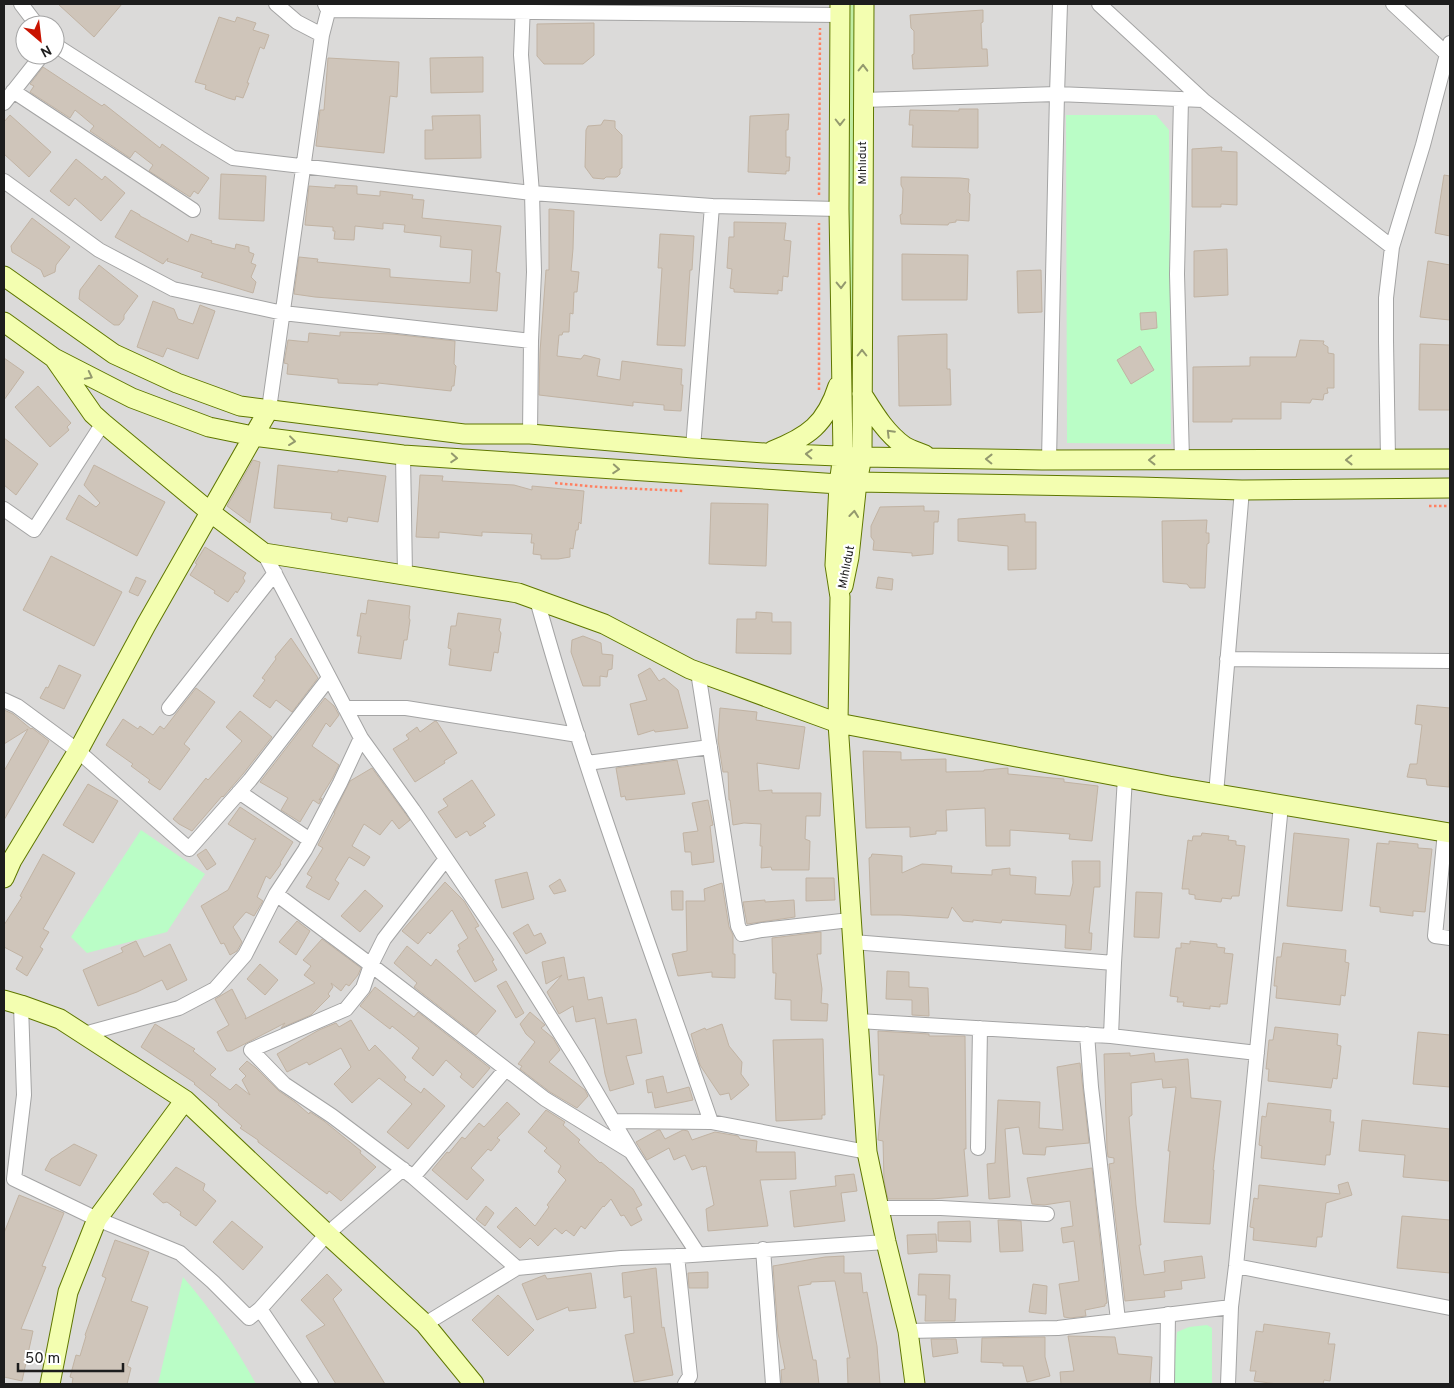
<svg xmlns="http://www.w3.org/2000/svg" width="1454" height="1388" font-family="Overpass,sans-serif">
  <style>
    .residential { fill: #dbdad9; fill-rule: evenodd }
    .grass { fill: #c0eda3 }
    .park { fill: #bafdc6 }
    .building { fill: #cfc5ba; stroke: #c1b3a3 }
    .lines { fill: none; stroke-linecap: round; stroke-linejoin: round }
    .street-casing { stroke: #a4a4a4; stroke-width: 16 }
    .secondary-casing { stroke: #5f7700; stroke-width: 21 }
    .path { stroke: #ff8162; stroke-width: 2.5; stroke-dasharray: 2.5 2.5; stroke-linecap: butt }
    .street { stroke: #fff; stroke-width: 14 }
    .secondary { stroke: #f3feb0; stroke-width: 19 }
    .oneway { stroke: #93996e }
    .labels { text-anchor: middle; stroke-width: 4.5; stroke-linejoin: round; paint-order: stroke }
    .street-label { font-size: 12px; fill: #1d1d1d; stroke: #fff }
  </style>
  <rect width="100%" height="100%" fill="#efece1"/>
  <path class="residential" d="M4 4H1450V1384H4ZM25 25H55V55H25Z"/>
  <path class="grass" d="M848 4H855L854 377 850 376 846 351Z"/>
  <path class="park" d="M1066 115H1156L1169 130 1171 444 1067 443Z
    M141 830 205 874 167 932 87 953 71 937Z
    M183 1277C212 1310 235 1346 256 1384H158Z
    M1207 1325 1212 1328V1384H1173L1177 1332 1189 1327Z"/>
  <path class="building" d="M58 4H122L94 37Z
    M983 10V22L981 23 982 49H987L988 66 913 69 912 55 914 54V31L911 28 910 15Z
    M219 17 235 22 237 17 256 23 253 30 269 35 264 49 260 47 247 83H249L243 98 236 96 235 100 228 98 205 89 206 85 195 82Z
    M594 23V55L583 64H544L537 56V24Z
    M483 57V92L431 93 430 58Z
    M328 58 399 62 397 97 390 96 384 153 316 146 320 110H324Z
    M43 67 102 106 104 104 160 148 162 144 209 178 198 194 194 191 190 197 149 171 153 165 135 151 130 158 90 131 94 126 75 110 70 118 30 92 34 86 30 84Z
    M959 109H978V148L912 147 913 125H909L910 110 959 111Z
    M789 114 788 130H786V157H790L789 171H786V174L748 172 750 116Z
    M10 115 51 152 29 177 4 154V122Z
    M480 115 481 158 425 159V130H433L432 116Z
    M604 120 615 121V128L622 135V168L620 169V174L617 177H606L604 179 593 178 585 167 586 130 588 126 601 125Z
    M1222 147 1221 151 1237 152V205L1221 204V207H1192V149Z
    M76 159 102 180 105 176 125 193 101 221 75 198 69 206 50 191Z
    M221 174 266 176 264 221 219 219Z
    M1444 175 1450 176V236L1435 233Z
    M901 177 960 178 969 179 968 192 970 194 969 221 956 220V222L949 223 948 225 901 224 900 215 902 214 903 189 901 185Z
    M335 185 357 186V194L380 196V191L413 195 412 199 424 200 422 218 501 226 496 272 500 273 497 311 315 297 294 294 299 257 318 259 317 262 390 269V277L470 283 472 250 440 247 441 236 404 232 405 225 383 223V229L355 226 354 240 334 239 335 231H333V227L305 225 309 186 335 188Z
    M549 209 574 211 573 249 571 271 579 272 577 292H574L573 314 570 313 569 332H563L562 335H559L557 356 581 359 584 355 600 359 597 376 620 380 622 361 682 369 681 385H683L681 411 664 410V405L633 402V406L539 395 540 352 546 270H549Z
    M131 210 140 215V216L146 219 188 242 191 234 212 241 211 243 235 249 236 244 249 247V252L254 254 251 263 256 265 251 277 256 282 253 293 201 277 203 273 167 261 168 258 163 264 115 237Z
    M32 218 70 247 56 265 55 272 44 277 41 270 12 252 11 246Z
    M734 222 786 223 784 240 791 241 788 277 783 276 782 291 778 290V294L734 292V289L730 288 732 269 727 268 729 237H734Z
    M660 234 694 236 692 270H690L685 346 657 345 662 268H658Z
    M1227 249 1228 295 1194 297V251Z
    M902 254 968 255 967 300H902Z
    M1428 261 1450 265V320L1420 317Z
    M99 265 138 296 124 315V319L119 325H114L79 299 80 290Z
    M1041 270 1042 312 1018 313 1017 271Z
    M153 301 174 309 178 319 193 324 200 305 215 311 198 359 167 348 163 357 137 347Z
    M1156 312 1157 328 1141 330 1140 313Z
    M340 332 392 334 455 341 454 364 456 366 454 386H452L451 391 378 383V385L338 383V379L287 374 288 364 284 363 288 340 308 342 309 333 340 336Z
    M947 334V369H950L951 405 899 406 898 336Z
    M1300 340 1324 341 1323 344 1328 347V353L1334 354V388H1327L1328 393 1324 394 1323 400 1312 399 1310 403 1281 402V419H1232V422H1193V367L1250 366V357H1296Z
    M1420 344 1450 345V410H1419Z
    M1140 346 1154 370 1131 384 1117 360Z
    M4 358 24 372 4 400Z
    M38 386 71 423 67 427 69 430 50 447 15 407Z
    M4 438 38 464 16 495 4 485Z
    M253 460 260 462 250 523 227 506Z
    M94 465 165 502 137 556 66 519 79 495 96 507 100 503 84 485Z
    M278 465 338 472V470L386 476 378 522 348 517 347 522 331 519 332 513 274 508Z
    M420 475 443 476 442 481 514 485 532 490V486L584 491 581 524 579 522 578 530H576L573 549 570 548V557L558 559H541V555L533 554 534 543H531L532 534 482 532V536L439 532V538L416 537Z
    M711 503 768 504 766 566 709 564Z
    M924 506V511H939L938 522H934L933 554 912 556V553L873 550 874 541 871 537V526L880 507Z
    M1025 514V522H1036V569L1008 570V546L958 541V519Z
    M1207 520 1206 533H1209V543L1207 544 1205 588H1190L1187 584 1163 582 1162 521Z
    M205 547 246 573 243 578 245 581 237 593 236 591 228 602 214 593 215 591 190 575 197 564 195 563Z
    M51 556 122 592 94 646 23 610Z
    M136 577 146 581 138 596 129 592Z
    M878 577 893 579 892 590 876 588Z
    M368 600 410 606 409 618 410 620 407 640H404L401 659 358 653 361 636H357L361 613 366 614Z
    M756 612 772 613V622H791V654L736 653 737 619H756Z
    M458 613 501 619 499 630 501 633 498 653 494 652 491 671 449 665 451 649 448 648 451 626H456Z
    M583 636 601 643 602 654 613 655 612 669 608 670 607 677 600 676V686H583L571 652 572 640Z
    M291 638 318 678 292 712 276 700 270 708 253 696 265 680 262 678 276 659 275 657Z
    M59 665 81 675 64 709 40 698 46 687 48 688Z
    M650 668 659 681 664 678 678 690 688 728 655 732 654 730 638 735 630 704 647 700 638 675Z
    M196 688 215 702 184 744 190 749 160 790 148 782 150 780 131 766 133 764 106 745 123 719 138 729 140 726 153 735 160 726 164 729Z
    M325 698 334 706 339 715 330 727 326 723 312 746 339 765 332 779 319 800 322 798 319 804 313 800 300 822 281 810 288 798 260 782Z
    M1417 705 1450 708 1449 787 1427 785 1426 779 1407 777 1410 764H1417L1422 725 1415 724Z
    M720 708 757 712 756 720 805 727 799 769 757 763 759 791 772 790V793H821L820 816H806L805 839 810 841 809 870H772L771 867 761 868 762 846H760L761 824 744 823 733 825 730 800H729L728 772H723L718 740Z
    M4 710 13 714 31 729 32 728 49 741 4 820V771L28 729 4 744Z
    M240 711 272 737 243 774 223 797 222 796 192 831 179 824 173 819 206 778 208 780 242 741 226 727Z
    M435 721 437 722 457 753 444 761 445 763 415 782 393 749 409 739 406 735 417 727 420 732Z
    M863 751 901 752V760L946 759V772L984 771V770L1008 768V774L1064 779V782L1098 786 1092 841 1069 839 1070 834 1010 830V846H986L985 808 946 810 947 831H936V834L910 837V827L866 828Z
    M677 760 685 794 626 800 625 796 621 797 616 768Z
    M372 768 410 820 399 829 392 820 380 835 364 824 352 846 370 857 364 866 349 857 335 880 339 883 329 900 306 887 312 877 307 874 323 848 318 845 335 813H334L350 781Z
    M472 780 495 815 483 823 486 826 470 836 467 831 456 838 438 812 448 806 443 799Z
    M88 784 118 801 93 843 63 825Z
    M708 800 713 825 710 826 714 862 692 865 691 852H685L683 833 698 831 692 803Z
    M240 807 293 842 280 863 281 864 270 879 266 876 257 897 263 901 254 916 246 912 233 927 242 942 237 951 230 955 224 943 221 944 201 906 228 890 256 838 253 840 228 824Z
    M1202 833 1229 836 1228 840 1236 841V845L1245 846 1239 896H1232L1231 899 1222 898 1221 902 1195 899V895L1189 894V889H1182L1188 840 1192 841 1193 836H1201Z
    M1294 833 1349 839 1342 911 1287 906Z
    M1389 841 1418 844V848L1432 849 1425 912 1413 911V916L1380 912V907L1370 906 1377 843 1389 844Z
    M206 849 216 864 207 870 197 855Z
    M43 854 75 873 43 929 49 932 40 947 43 949 27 976 16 969 23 957 4 947V925L22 897 20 896Z
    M872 854 902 856V873L922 864 952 866 951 873 992 875V870L1010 868V875L1036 877 1035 894 1070 896 1073 883 1072 861H1100V887H1094L1089 933H1092L1091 950 1065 948 1066 925 1002 920 1001 923 973 920V922L963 921 952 907 948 918 900 915H871L869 858 871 857Z
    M527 872 534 899 502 908 495 880Z
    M806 878H834L835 900 806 901Z
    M560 879 566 891 554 894 549 886Z
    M445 882 464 901 479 926 475 928 494 960 492 961 497 970 475 982 457 951 460 949 458 945 468 938 452 910 430 934 428 932 418 944 402 931Z
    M722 883 729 927 733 935V954H735V978L712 977V972L678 976 672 954 687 951 686 901H705L704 889Z
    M365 890 383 906 360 932 341 916Z
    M671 891H683V910H672Z
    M1136 892 1162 893 1159 938 1134 937Z
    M765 900V902L794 900 795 917 747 924 743 902Z
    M297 921 310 931 296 955 279 942Z
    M528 924 534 936 541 933 546 943 526 954 513 933Z
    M821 932V954H817L822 989 821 1003 828 1004 827 1021 791 1020V1000L775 999 776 973H773L772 938Z
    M322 939 361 968 358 975 349 986 346 984 341 991 331 983 333 987 328 994 330 996 311 1015 281 1028 285 1023 231 1051H227L217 1032 229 1025 215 999 232 989 246 1017 245 1019 315 983 304 975 311 966 303 960Z
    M136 941 144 957 170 944 187 980 167 990 162 980 137 992 98 1006 83 970 123 952 121 948Z
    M1190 941 1217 944V947L1225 948 1224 953 1233 954 1227 1004H1220V1007L1210 1006V1009L1183 1006 1184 1002H1177L1178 997 1170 996 1176 948H1181V943L1190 944Z
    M1283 943 1346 950 1345 962 1349 963 1345 996 1341 995 1340 1005 1276 998 1277 986H1274L1277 957H1281Z
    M407 946 431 966 436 959 496 1011 476 1035 414 987 417 983 394 963Z
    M564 957 568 980 584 977 588 1000 602 997 607 1024 636 1019 642 1053 626 1056 634 1084 610 1091 605 1074 595 1018 576 1022 573 1006 559 1014 547 992 562 975 546 984 542 962Z
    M260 964 278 980 265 995 247 979Z
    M887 971 909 972V987L928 988 929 1016 912 1015V1000L886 999Z
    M506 981 524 1013 516 1018 497 986Z
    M375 987 414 1017 418 1012 490 1068 473 1088 460 1077 462 1074 446 1060 433 1076 412 1058 419 1048 392 1026 390 1029 360 1006Z
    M530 1012 545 1025 541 1028 553 1038 560 1050 549 1062 585 1090 588 1096 577 1108 550 1092 520 1069 522 1066 518 1064 535 1042 526 1034 520 1024Z
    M351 1020 369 1051 375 1045 406 1077 404 1080 421 1093 424 1088 445 1106 408 1149 387 1132 412 1104 379 1078 352 1103 334 1084 351 1067 341 1048 309 1065 307 1062 287 1072 277 1054 319 1030 336 1023 339 1027Z
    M155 1024 195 1049 193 1051 216 1069 210 1075 230 1090 236 1084 250 1095 242 1080 246 1076 239 1069 247 1061 256 1068 279 1091 295 1102 309 1114 310 1112 324 1121 361 1151 360 1153 376 1167 341 1201 329 1191 327 1194 258 1142V1140L240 1128 242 1126 228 1114 218 1105 219 1104 194 1084 195 1083 141 1047Z
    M722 1024 729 1046 742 1062 741 1074 749 1085 731 1100 729 1093 720 1095 700 1065 691 1034 705 1028 706 1030Z
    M1275 1027 1338 1034 1337 1045 1341 1046 1337 1079 1333 1078 1331 1088 1268 1081 1269 1069H1266L1269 1040H1273Z
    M878 1031 929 1034V1036H965L966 1149H964L968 1196 932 1199H888L884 1180 883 1141 878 1140 884 1075H879Z
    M1418 1032 1450 1035V1087L1413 1084Z
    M823 1039 825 1115H822V1119L776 1121 773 1040Z
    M1130 1053V1056L1154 1053 1155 1062 1188 1059 1191 1098 1221 1101 1213 1170H1214L1210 1224 1164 1222 1170 1151H1168L1176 1087 1163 1088 1162 1079 1131 1083 1132 1115 1129 1117 1136 1205 1141 1245H1139L1144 1275 1165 1272 1164 1261 1202 1256 1205 1278 1181 1281 1182 1289 1164 1291 1165 1297 1125 1301 1109 1164 1114 1163V1158L1108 1157 1107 1149 1104 1054Z
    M1080 1063 1089 1143 1046 1147 1045 1155 1023 1154 1019 1127 1005 1129 1010 1197 989 1199 987 1164 995 1163 998 1100 1040 1102 1039 1128 1063 1130 1057 1067Z
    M663 1076 667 1093 689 1087 693 1100 655 1108 652 1092 648 1093 646 1080Z
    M507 1102 520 1114 497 1138 500 1140 491 1151 488 1149 471 1168 484 1180 467 1200 432 1170 447 1152 449 1153 462 1137 465 1139 479 1123 484 1127Z
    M1268 1103 1331 1110 1330 1122H1334L1330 1155H1326L1325 1165 1261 1158 1262 1146 1259 1145 1262 1116 1266 1117Z
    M546 1110 565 1122 563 1125 580 1140 578 1142 600 1163 601 1162 633 1189 642 1205 636 1208 642 1220 631 1226 624 1215 621 1216 611 1199 604 1207 603 1206 585 1229 581 1226 574 1236 566 1230 562 1234 555 1228 538 1246 530 1238 520 1248 497 1227 516 1207 535 1226 549 1207 547 1205 566 1180 558 1172 561 1166 544 1151 547 1148 528 1132Z
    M1362 1120 1450 1129V1181L1403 1177 1405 1155 1359 1151Z
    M658 1130H660L665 1139 683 1130 688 1131 692 1140 715 1132 738 1136 740 1139 757 1141 756 1152H795L796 1179 760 1180 768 1226 708 1231 706 1209 714 1205 706 1166 703 1167V1166L692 1170 685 1155 674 1160 669 1148 647 1160 636 1142Z
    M74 1144 97 1155 80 1186 45 1170 51 1159Z
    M176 1167 205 1184 203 1190 216 1201 196 1226 180 1215 181 1212 167 1202 163 1203 153 1194Z
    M1092 1168 1107 1303 1105 1304V1306L1085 1310 1086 1316 1070 1318 1064 1317 1059 1284 1079 1281 1074 1241 1063 1243 1061 1228 1073 1226 1070 1201 1044 1205 1032 1204 1027 1178Z
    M854 1174 857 1191 841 1193 845 1221 794 1227 790 1191 836 1186 835 1176Z
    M1348 1182 1352 1195 1326 1203 1322 1237H1317L1316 1247 1253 1240 1254 1228 1250 1227 1254 1198 1258 1199 1259 1185 1340 1194 1338 1185Z
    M19 1195 64 1213 42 1266 46 1267 21 1329 33 1331 22 1381 4 1377V1233Z
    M486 1206 494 1213 485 1226 476 1219Z
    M1402 1216 1450 1220V1273L1397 1268Z
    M998 1220 1021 1221 1023 1251 1000 1252Z
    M232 1221 263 1247 243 1270 213 1242Z
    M970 1221 971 1242 938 1241V1222Z
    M936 1234 937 1252 908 1254 907 1235Z
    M115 1240 149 1252 131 1301 148 1307 127 1366 131 1368 127 1384H72L73 1378 70 1377 76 1355 80 1356 86 1336 85 1335 106 1278 102 1276Z
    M844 1256V1273H861L863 1293 867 1292 877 1346 880 1384H848L847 1358H850L835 1281 811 1282V1284L798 1286 813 1360H816L819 1384H782L781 1370 785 1369 778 1333 773 1266 825 1257Z
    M656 1268 662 1328 664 1327 673 1375 634 1382 625 1335 634 1333 631 1296 624 1298 622 1273Z
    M708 1272V1288H689L688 1273Z
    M591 1273 596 1308 569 1311 568 1307 537 1320 522 1284 545 1275 547 1279Z
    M327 1274 342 1290 333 1299 385 1384H336L306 1336 325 1325 301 1300Z
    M919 1274 950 1275 949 1299H956L955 1321H925L926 1295H918Z
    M1033 1284 1047 1286 1046 1314 1029 1312Z
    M498 1295 534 1330 508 1356 472 1320Z
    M1264 1324 1330 1333 1328 1344H1335L1330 1381 1324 1380 1323 1384H1278L1254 1381 1256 1371H1250L1256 1331 1263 1332Z
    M1068 1336 1115 1337 1118 1354 1152 1357 1150 1384H1061L1060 1372 1074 1371Z
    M1045 1337V1357L1050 1376 1027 1382 1023 1366H1003V1363L981 1362 982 1338Z
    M931 1339H956L958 1353 933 1357Z"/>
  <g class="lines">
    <g class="street-casing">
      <path id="street" d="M21 4 37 25
        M276 4 297 22 322 35
        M325 4 328 10 840 15
        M523 4 521 55 532 193 534 272 531 341 530 434
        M1099 4 1203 100
        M1393 4 1450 57
        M55 45 200 138 233 158 532 193 712 206 839 209
        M13 91 193 210
        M1181 99 1177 274 1182 460
        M862 100 1057 94 1203 100 1392 247
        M4 103 42 55
        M4 181 99 250 173 289 283 313 531 341
        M269 409 322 35 330 4
        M693 448 712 206
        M403 455 405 575
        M1388 459 1386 341V298L1392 247 1423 145 1450 43
        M1049 460 1057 94 1060 4
        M4 509 34 530 103 423
        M264 553 361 738 413 810 506 947 579 1063 632 1153 698 1254
        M537 600C586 777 651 949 711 1122
        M1227 659 1450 661
        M698 672 738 926 742 934 762 930 850 920
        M4 700 17 706 78 751 189 849 250 780 329 678
        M169 708 275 573
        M345 708H406L578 735
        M587 763 710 747
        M239 792 310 840
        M1216 794 1242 490
        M1445 832 1435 936 1450 938
        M445 860 384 939 371 965 363 988 346 1009 251 1050 284 1084 332 1116 413 1177 517 1268
        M276 894 371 965 545 1099 630 1151
        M853 942 1114 963
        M21 1005 24 1095 14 1179 97 1219 180 1253 213 1282 249 1318 260 1309 327 1234 403 1169
        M858 1021 1111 1036 1257 1053
        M84 1034 179 1008 215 989 245 955 276 894 305 850 340 783 361 738
        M1087 1034 1091 1087 1118 1320
        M1111 1036 1114 963 1125 777
        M613 1121 711 1122 867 1152
        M978 1148 980 1028
        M413 1177 506 1069
        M878 1208H941L1047 1214
        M763 1249 773 1384
        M677 1256 690 1376 685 1384
        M1236 1266 1450 1308
        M260 1309 311 1384
        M425 1324 517 1268 621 1258 677 1256 886 1242
        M908 1331 1058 1328 1231 1307
        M1167 1384 1168 1314
        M1228 1384 1231 1307 1236 1266 1281 805"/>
    </g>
    <g class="secondary-casing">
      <path id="secondary" d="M840 4 839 209 843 455 839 484 835 565 840 597 838 723 867 1152 886 1242 908 1331 915 1384
        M4 276 114 354 177 383 240 406 464 434H530L693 448 765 453 862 457 1042 460 1450 459
        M4 322 54 358 132 398 209 427 253 436 403 455 839 484 857 482 1139 487 1242 490 1450 488
        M54 358 93 414 103 423 210 512 264 553 518 593 604 624 690 669 838 723 1169 786 1450 833
        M862 394C874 413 885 432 904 446 910 450 918 452 925 455
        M772 451C808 437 826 424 838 386
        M843 586 849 557 857 482 862 457 864 4
        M4 878 12 860 78 751 146 625 269 409
        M4 1000 21 1005 60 1019 185 1100 327 1234 425 1324 474 1384
        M50 1384 68 1292 97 1219 185 1100"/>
    </g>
    <path class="path" d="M819 195 820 28
      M819 390V223
      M555 483 599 487 684 491
      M1429 506H1450"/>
    <use href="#street" class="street"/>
    <use href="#secondary" class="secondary"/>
  </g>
  <defs><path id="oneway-chevron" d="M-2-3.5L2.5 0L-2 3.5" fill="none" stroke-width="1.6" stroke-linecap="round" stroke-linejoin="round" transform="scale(1.25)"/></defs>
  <g class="oneway">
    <use href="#oneway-chevron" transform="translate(863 68) rotate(-89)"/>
    <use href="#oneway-chevron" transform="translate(840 122) rotate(90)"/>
    <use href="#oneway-chevron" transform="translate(841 285) rotate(89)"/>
    <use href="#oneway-chevron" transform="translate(862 353) rotate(-90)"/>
    <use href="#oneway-chevron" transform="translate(89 376) rotate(27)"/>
    <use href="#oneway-chevron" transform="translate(890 433) rotate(-135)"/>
    <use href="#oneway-chevron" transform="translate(292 441) rotate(7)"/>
    <use href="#oneway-chevron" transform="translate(809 454) rotate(-178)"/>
    <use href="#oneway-chevron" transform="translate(454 458) rotate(4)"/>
    <use href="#oneway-chevron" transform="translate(989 459) rotate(-179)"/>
    <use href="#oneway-chevron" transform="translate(1152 460) rotate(180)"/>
    <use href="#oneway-chevron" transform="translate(1349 460) rotate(179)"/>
    <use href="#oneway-chevron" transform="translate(616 469) rotate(4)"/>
    <use href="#oneway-chevron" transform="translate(854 514) rotate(-84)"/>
  </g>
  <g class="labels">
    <g class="street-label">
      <text transform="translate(862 163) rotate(-90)" y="4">Mıhlıdut</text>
      <text transform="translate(846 567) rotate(-79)" y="4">Mıhlıdut</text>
    </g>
  </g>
  <rect width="1454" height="1388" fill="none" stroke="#1d1d1d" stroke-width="10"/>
  <g transform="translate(40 40) rotate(152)"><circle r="24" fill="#ffffff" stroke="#a5a5a5"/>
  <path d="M0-4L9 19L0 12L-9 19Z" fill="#c91300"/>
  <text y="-8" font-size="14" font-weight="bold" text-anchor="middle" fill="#1d1d1d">N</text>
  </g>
  <path d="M18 1363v8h105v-8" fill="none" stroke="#1d1d1d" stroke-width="2.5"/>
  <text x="25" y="1363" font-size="15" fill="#1d1d1d" stroke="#ffffff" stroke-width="4" paint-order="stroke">50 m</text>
</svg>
